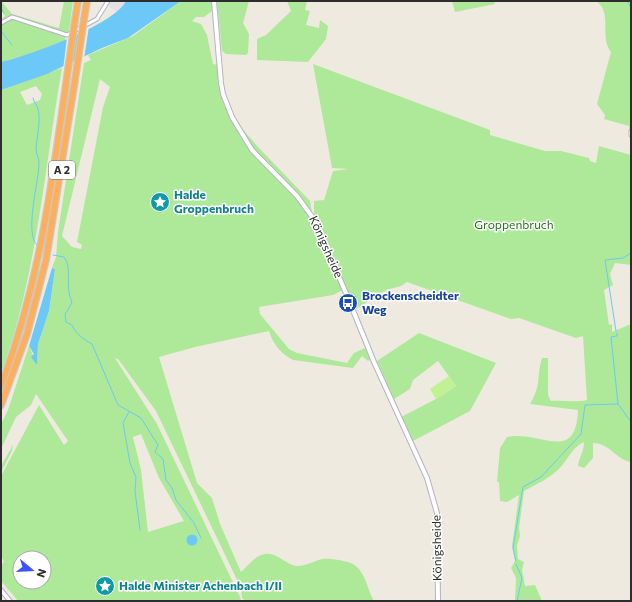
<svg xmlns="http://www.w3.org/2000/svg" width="632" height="602" font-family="Commissioner,sans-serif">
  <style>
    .industrial { fill: #e3e0e8 }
    .green { fill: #aee999; fill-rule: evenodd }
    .pitch { fill: #c2f194 }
    .water { fill: #6cc8f7 }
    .pier { fill: #efeadf }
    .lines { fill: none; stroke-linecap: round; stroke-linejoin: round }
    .stream { stroke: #6cc8f7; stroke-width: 1 }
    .minor-casing { stroke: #b3b4c1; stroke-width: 5 }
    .tertiary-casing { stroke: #b3b4c1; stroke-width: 5.5 }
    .secondary-casing { stroke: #b3b4c1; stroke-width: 6 }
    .motorway-casing { stroke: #c8c8c8; stroke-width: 8 }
    .minor { stroke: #fff; stroke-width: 3 }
    .tertiary { stroke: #fff; stroke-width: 3.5 }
    .secondary { stroke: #fff; stroke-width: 4 }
    .motorway { stroke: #ffae5a; stroke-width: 5.5 }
    .motorway-bridge-casing { stroke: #c8c8c8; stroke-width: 8; stroke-linecap: butt }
    .motorway-bridge { stroke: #ffae5a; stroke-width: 5.5 }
    .labels { text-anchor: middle; stroke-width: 3; stroke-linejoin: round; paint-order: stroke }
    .shield { fill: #fff; stroke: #6c6c6c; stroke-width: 1 }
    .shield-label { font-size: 11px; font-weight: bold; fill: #2d2d2d }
    .culture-label { font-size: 12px; font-weight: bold; fill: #0d838f; stroke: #fff; text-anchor: start }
    .park-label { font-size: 12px; fill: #227216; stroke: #fff }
    .street-label { font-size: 12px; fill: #2d2d2d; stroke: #fff }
    .transit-label { font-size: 12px; font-weight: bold; fill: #164399; stroke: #fff; text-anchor: start }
  </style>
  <rect width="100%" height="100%" fill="#efeadf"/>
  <path class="industrial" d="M102 1H147L124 18Z"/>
  <path class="green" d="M1 1 12 14 59 28 64 1H73L69 31 66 33 65 41 31 54 1 62V20L5 16 1 10Z
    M181 1H211L212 11 204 17H196L192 21 201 24 207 35 213 64 218 65V84L224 105 231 116 259 148 310 201 313 218V229L343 290 333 295 259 307 260 314 289 349 297 353 347 363 354 353 365 348 370 360 368 361 362 356 353 368 293 360C281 354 273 344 269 331L195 347 159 357 197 483 212 498 220 524 241 572C249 565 254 556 265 554 277 552 285 564 296 566 305 567 315 560 323 559 330 558 347 561 353 564 366 572 367 589 374 601L244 600 242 598 241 588 156 411 118 359 115 358 157 424 241 599 239 601H18L1 581V565L4 562 1 555V476L39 405 64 445 68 441 36 394 31 405 16 417 1 449V424L8 410 29 346 37 364 38 344 49 311 55 269 52 268 56 257 58 232 84 63 91 60 88 55 133 36ZM100 79 110 87 103 107 77 242 82 245 81 249 72 247 62 236ZM141 434 159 478 184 521 148 532 141 470 133 437ZM20 558H44V582H20Z
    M217 1H249L243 23 249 34 248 53 246 55 226 54 222 51Z
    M287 1H307L305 10 310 11 306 25 319 28 320 20 328 26 326 39 308 62 257 60V39L266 35 291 11Z
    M452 1H494L495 4 455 12Z
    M596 1H631V154L629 126 604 119 605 115 597 104 611 52C599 37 613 12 596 1Z
    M313 64 490 130V135L545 151H561L589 158 590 161 596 163 599 146 631 155V265L615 263 610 274 613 285 604 290 609 325 612 324V332L631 324V462C616 460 610 443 593 443V458L584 468 578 466C579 457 584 452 584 442 571 448 568 460 559 469 548 479 537 484 524 491L519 528 520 536 517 545 518 559 524 562 522 570 525 586 535 585 542 601H515L516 578 511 568 515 561 512 546 519 495 507 502 500 501 499 482H497L500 448 507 437C540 430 576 465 578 410L530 404C542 384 536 378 542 358H548V395L551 401C563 400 576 403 587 400L583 336 576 338 519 318 511 319 407 282 401 286 386 290 356 309 314 214V201L324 200 333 171 349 169 332 168Z
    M62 68C44 171 37 275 1 374V90ZM36 86 42 94 40 100 27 105 20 92Z
    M419 333 496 363 470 411 413 441 401 417 436 399 456 386 438 361 413 380 410 389 394 399 377 361Z
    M13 445 12 451 1 472V466Z"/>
  <path class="pitch" d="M449 376 456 386 436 399 430 389Z"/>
  <path class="water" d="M126 1H181L128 38 102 48 47 74 1 90V62C28 56 114 25 126 1Z
    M52 268 55 269 49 311 38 344 37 365 31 357 34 354 29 346Z
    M186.5 540a5.5 5.5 0 1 1 11 0a5.5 5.5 0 1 1-11 0Z"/>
  <path class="pier" d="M89 26 84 59 74 64 79 31Z
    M77 32 72 65 63 70 67 37Z"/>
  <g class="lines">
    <path class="stream" d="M627 1 631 8
      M1 8 4 13
      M1 31 12 45
      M33 98C34 103 37 105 38 109 41 121 37 136 36 148 36 154 39 158 39 164 39 180 24 234 37 245
      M53 255 64 257C73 268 64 286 72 302L68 310 65 314 66 322 72 325C76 334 83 339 92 344L118 405 141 418 158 445 155 452 163 459 166 480 172 488 176 500 194 523 201 538
      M616 331 605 260 623 258 631 253
      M617 333V336L611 337 618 404 631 422
      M129 412 123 423 130 463 136 477 135 491 140 530
      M516 561 513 548 523 487 541 477 581 434 585 405 618 404
      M516 564 522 578 517 601"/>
    <g class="minor-casing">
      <path id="minor" d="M1 23 12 17 67 35 97 19 108 1
        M631 131V135"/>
    </g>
    <g class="tertiary-casing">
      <path id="tertiary" d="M1 590 10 601"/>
    </g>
    <g class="secondary-casing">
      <path id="secondary" d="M214 1 221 83 223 94 232 117 252 150 297 196 313 218 346 293 374 362 427 478 437 513 438 601"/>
    </g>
    <g class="motorway-casing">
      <path id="motorway" d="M84 19 87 1
        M75 20 78 1
        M1 386C39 285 51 190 66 84
        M1 405 27 334 46 260 75 80"/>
    </g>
    <use href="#minor" class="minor"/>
    <use href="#tertiary" class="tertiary"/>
    <use href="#secondary" class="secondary"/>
    <use href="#motorway" class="motorway"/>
    <g class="motorway-bridge-casing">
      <path id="motorway-bridge" d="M75 80 84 19
        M66 84 75 20"/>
    </g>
    <use href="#motorway-bridge" class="motorway-bridge"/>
  </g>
  <defs>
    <g id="sight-disc" transform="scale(1)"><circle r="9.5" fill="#0f9aa8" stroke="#fff"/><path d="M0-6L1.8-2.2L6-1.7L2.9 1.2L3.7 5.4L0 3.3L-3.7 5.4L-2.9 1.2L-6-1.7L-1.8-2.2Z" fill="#fff"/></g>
    <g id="bus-disc" transform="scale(1)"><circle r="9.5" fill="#1a4fb4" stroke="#fff"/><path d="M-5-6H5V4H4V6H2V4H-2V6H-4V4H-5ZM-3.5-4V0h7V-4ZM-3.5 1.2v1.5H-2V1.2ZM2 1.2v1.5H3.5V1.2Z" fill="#fff"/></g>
  </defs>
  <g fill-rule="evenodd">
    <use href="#sight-disc" x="160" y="202"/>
    <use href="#bus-disc" x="348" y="303"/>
    <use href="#sight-disc" x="105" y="586"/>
  </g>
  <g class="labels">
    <rect class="shield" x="49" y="161" width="26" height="18" rx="3"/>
    <g class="shield-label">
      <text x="62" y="174">A 2</text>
    </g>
    <g class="culture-label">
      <text x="174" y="199">Halde<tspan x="174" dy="14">Groppenbruch</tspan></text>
      <text x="119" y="590">Halde Minister Achenbach I/II</text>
    </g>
    <g class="park-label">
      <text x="514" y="229">Groppenbruch</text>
    </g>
    <g class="street-label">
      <text transform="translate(326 247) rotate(66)" y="4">Königsheide</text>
      <text transform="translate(437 548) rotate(-91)" y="4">Königsheide</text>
    </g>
    <g class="transit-label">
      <text x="362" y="300">Brockenscheidter<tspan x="362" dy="14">Weg</tspan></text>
    </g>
  </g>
  <rect width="632" height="602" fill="none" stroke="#2d2d2d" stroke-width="4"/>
  <g transform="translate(32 570) rotate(108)"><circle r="19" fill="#ffffff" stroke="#ababab"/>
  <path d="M0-3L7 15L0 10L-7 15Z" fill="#3c52ff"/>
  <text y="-6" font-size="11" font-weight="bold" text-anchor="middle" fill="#2d2d2d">N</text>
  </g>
</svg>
